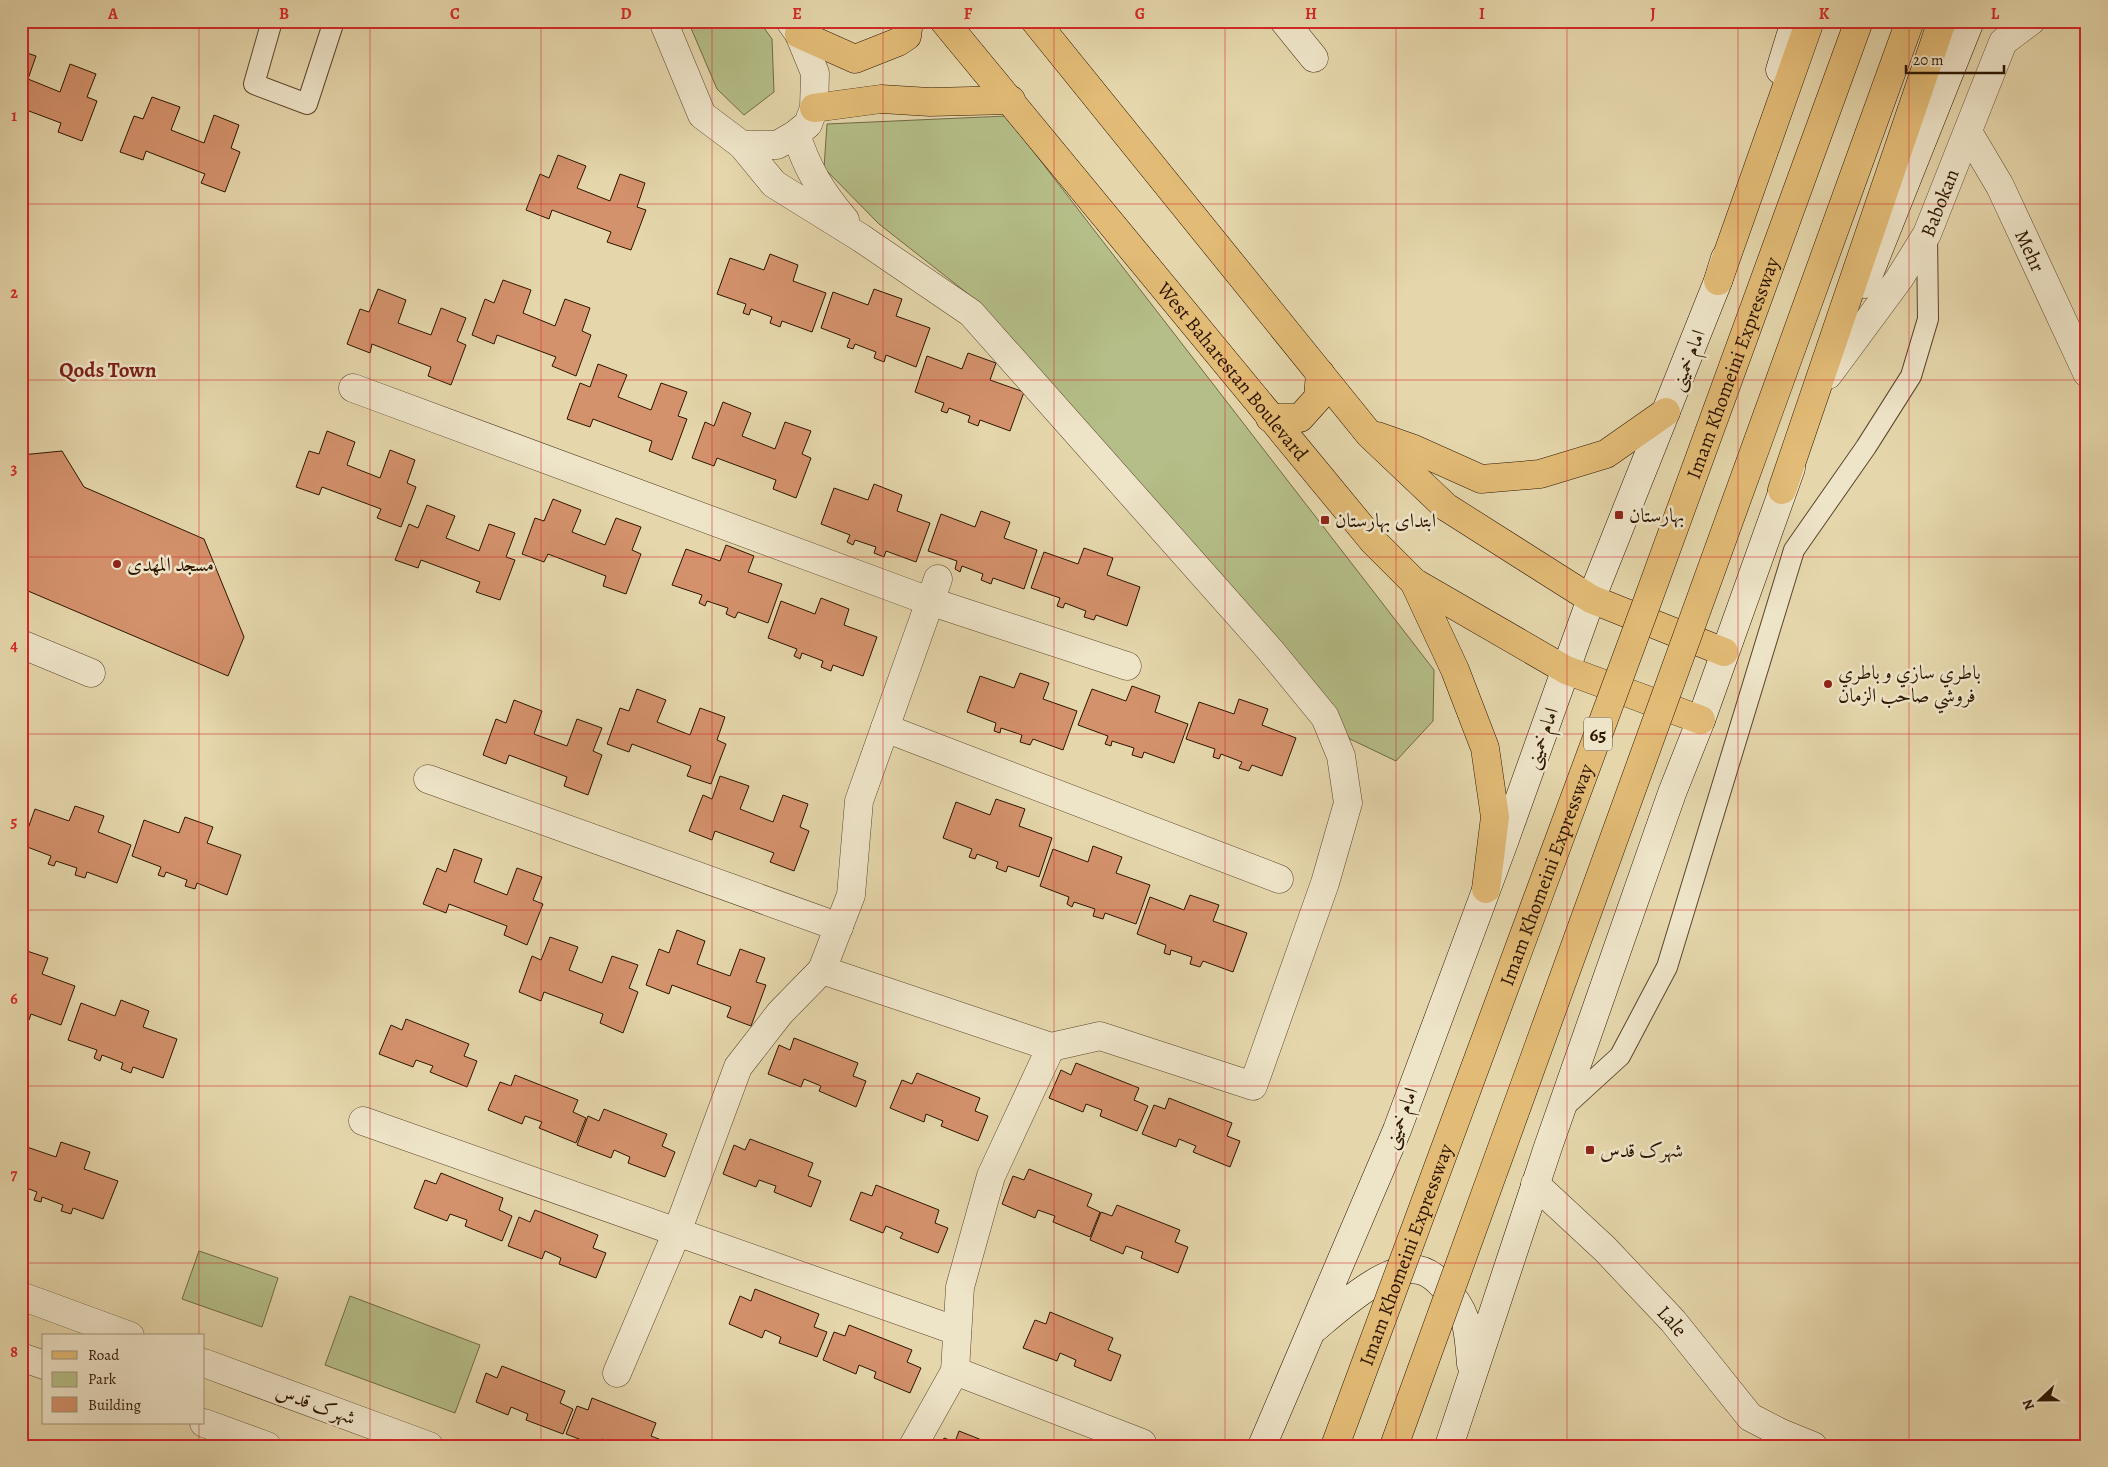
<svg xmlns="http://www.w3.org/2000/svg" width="2108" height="1467" font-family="Alegreya,Amiri,serif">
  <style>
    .green { fill: #b5be88; stroke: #716a44 }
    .building { fill: #d4926c; stroke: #2d1500 }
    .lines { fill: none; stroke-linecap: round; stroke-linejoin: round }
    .service-casing { stroke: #5b452b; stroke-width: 22 }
    .minor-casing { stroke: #5b452b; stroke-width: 29 }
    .tertiary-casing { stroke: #5b452b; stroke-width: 29 }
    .secondary-casing { stroke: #2d1500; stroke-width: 29 }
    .primary-casing { stroke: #2d1500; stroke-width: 29 }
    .trunk-casing { stroke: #2d1500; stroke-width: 29 }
    .service { stroke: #eee4c8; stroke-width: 20 }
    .minor { stroke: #eee4c8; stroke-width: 28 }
    .tertiary { stroke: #eee4c8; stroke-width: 28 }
    .secondary { stroke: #eee4c8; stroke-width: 28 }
    .primary { stroke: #e2bb76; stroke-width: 28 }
    .trunk { stroke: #e2bb76; stroke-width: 28 }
    .trunk-bridge-casing { stroke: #2d1500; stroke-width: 29; stroke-linecap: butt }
    .trunk-bridge { stroke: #e2bb76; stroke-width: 28 }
    .grid { fill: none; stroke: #d62828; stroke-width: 1; stroke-opacity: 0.55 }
    .poi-dot { fill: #8f2418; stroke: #eee4c8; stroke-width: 2 }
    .labels { text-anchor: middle; stroke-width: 5; stroke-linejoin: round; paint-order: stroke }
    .shield { fill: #eee4c8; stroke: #67533c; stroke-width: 1 }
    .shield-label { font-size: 19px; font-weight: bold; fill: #2d1500 }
    .street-label { font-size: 20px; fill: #2d1500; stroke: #eee4c8 }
    .poi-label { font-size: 20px; fill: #2d1500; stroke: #eee4c8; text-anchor: start }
    .neighbourhood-label { font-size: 21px; font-weight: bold; fill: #7a1f14; stroke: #eee4c8 }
    .neatline { fill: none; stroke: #d62828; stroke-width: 2 }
    .grid-label { font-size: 16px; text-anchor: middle; font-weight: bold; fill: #d62828 }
  </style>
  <rect width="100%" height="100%" fill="#e5d6ab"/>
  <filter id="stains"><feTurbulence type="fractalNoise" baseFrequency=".004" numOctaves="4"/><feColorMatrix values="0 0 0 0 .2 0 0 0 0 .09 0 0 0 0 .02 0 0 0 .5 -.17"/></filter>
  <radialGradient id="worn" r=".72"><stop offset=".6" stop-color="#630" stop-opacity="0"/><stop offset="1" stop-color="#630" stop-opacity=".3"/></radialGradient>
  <path class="green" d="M688 21H759L772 39 774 92 744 115 717 89Z
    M1006 116 1434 670 1433 721 1396 761 1350 739 981 304 879 224 824 168 827 124Z
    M199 1251 278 1278 262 1327 182 1299Z
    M350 1296 480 1345 455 1413 325 1365Z"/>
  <path class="building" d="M21 51 36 56 28 79 60 92 70 64 96 74 87 97 97 101 82 141 58 132 61 123 21 108Z
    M152 97 180 107 171 130 204 143 214 115 239 125 231 148 240 152 225 192 201 183 205 174 146 151 143 160 120 152 134 116 143 119Z
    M558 155 586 166 577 188 610 201 620 174 645 183 637 207 646 210 631 250 607 242 611 232 552 210 549 219 526 210 540 174 549 178Z
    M770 254 798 265 793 281 826 293 812 332 782 321 780 327 770 323 772 317 751 309 749 315 743 313 746 304 717 294 730 258 764 270Z
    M503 280 531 290 523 313 555 326 565 299 590 308 582 331 591 335 576 376 552 366 556 357 497 335 494 344 472 335 485 299 494 303Z
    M378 289 406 300 398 323 431 335 441 308 466 318 457 341 466 345 451 385 428 376 431 367 372 344 370 353 347 344 360 309 369 312Z
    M874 289 902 299 896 316 930 328 916 367 886 355 884 362 874 358 876 352 855 344 853 349 847 347 850 339 821 328 833 292 868 305Z
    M968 353 996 363 990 380 1024 392 1010 431 980 420 978 426 968 422 970 416 949 408 947 413 941 411 944 403 915 392 927 356 962 369Z
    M598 364 627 375 618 397 651 410 661 383 687 392 678 416 687 419 672 460 649 451 652 441 593 419 590 427 567 419 580 383 590 387Z
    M723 402 751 413 742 436 775 449 785 422 811 431 802 454 811 458 796 498 773 489 776 480 717 458 714 466 692 458 705 422 714 426Z
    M327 431 355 442 347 465 380 478 390 450 415 460 407 483 416 487 401 527 377 518 381 509 322 487 319 495 296 487 309 451 319 454Z
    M62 451 84 487 204 539 244 637 228 676 21 588V455Z
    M874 484 902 495 897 511 930 523 916 562 886 551 884 557 874 553 876 547 855 540 853 545 847 542 850 535 821 524 834 488 868 500Z
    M553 499 581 510 572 532 605 545 616 518 641 527 632 550 641 554 626 594 603 586 606 576 548 554 544 562 522 554 535 518 544 521Z
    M427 505 455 516 446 538 479 551 489 524 515 533 506 557 515 560 500 600 476 592 480 582 421 560 418 568 395 560 409 524 418 528Z
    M981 511 1010 522 1004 538 1037 550 1024 589 993 578 991 584 981 580 983 574 962 566 960 572 955 569 957 561 928 551 941 514 975 527Z
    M726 545 754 556 748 572 782 584 768 623 738 612 735 618 726 614 728 608 707 601 705 606 699 603 702 595 672 585 686 549 720 561Z
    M1084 548 1113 558 1107 575 1140 587 1127 626 1096 615 1094 620 1084 617 1086 611 1065 603 1063 608 1057 606 1060 598 1031 588 1044 552 1078 564Z
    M821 598 849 609 844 625 877 637 863 676 833 665 831 671 821 667 823 661 802 653 800 659 794 656 797 649 768 638 781 601 815 614Z
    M1020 673 1049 683 1043 699 1077 711 1063 750 1033 739 1030 745 1020 742 1022 735 1001 728 1000 733 994 731 996 723 967 712 980 676 1014 688Z
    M1132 686 1160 696 1155 712 1188 724 1174 763 1144 752 1142 758 1132 755 1134 748 1112 741 1111 746 1105 744 1108 736 1078 725 1092 689 1126 701Z
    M637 689 666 700 657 722 690 735 700 708 725 717 717 740 726 744 711 784 687 776 691 766 632 744 629 752 607 744 620 708 629 711Z
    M1239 699 1268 709 1262 725 1296 738 1282 776 1252 765 1249 771 1239 768 1242 762 1221 754 1219 759 1213 757 1215 749 1186 739 1199 702 1234 714Z
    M514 700 542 711 534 734 567 746 577 719 602 728 593 751 602 755 588 795 564 786 567 777 509 755 506 764 483 755 496 719 506 723Z
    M720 776 749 786 740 809 773 822 783 795 808 804 800 827 809 831 794 871 770 862 774 853 715 831 712 840 689 831 703 795 712 799Z
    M996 799 1025 809 1019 826 1052 838 1039 877 1008 866 1006 872 996 868 998 862 977 854 975 859 969 857 972 849 943 838 956 802 990 815Z
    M75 806 104 816 98 832 131 845 117 883 87 872 85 878 75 875 77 868 56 861 54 866 48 864 51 856 22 845 35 809 69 821Z
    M185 817 213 827 207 843 241 855 227 895 197 883 195 889 185 886 187 880 166 872 164 877 158 875 161 867 132 856 144 820 179 833Z
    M1093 846 1122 857 1116 873 1150 885 1136 924 1105 913 1103 919 1093 916 1095 909 1074 902 1072 907 1067 904 1069 897 1040 886 1053 849 1088 862Z
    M454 849 482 859 474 882 507 895 517 868 542 877 533 900 543 904 527 945 504 935 507 926 449 904 446 913 423 904 437 868 446 872Z
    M1190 895 1219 905 1213 921 1247 933 1233 972 1203 961 1200 967 1190 964 1192 957 1171 950 1170 955 1164 953 1166 945 1137 934 1150 897 1184 910Z
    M677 930 705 941 697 964 730 976 740 949 765 958 756 982 766 985 751 1026 727 1017 731 1007 672 985 669 994 646 985 659 949 669 953Z
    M550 937 578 947 569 970 602 983 612 956 638 965 629 988 638 992 623 1033 600 1023 603 1014 544 992 541 1001 519 992 532 956 541 960Z
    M21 949 48 958 42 974 75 986 61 1025 31 1014 29 1020 21 1017Z
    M121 1000 149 1011 143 1027 177 1039 163 1078 133 1067 131 1073 121 1069 123 1063 102 1055 100 1061 94 1058 97 1050 68 1040 81 1003 115 1016Z
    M406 1019 469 1044 464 1056 477 1061 467 1087 430 1072 433 1066 416 1060 413 1067 379 1054 391 1025 402 1030Z
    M794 1038 858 1063 853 1076 866 1081 856 1107 819 1091 821 1086 804 1079 801 1087 768 1074 779 1045 790 1050Z
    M1076 1063 1139 1088 1134 1100 1148 1106 1137 1131 1100 1116 1102 1110 1086 1104 1083 1112 1049 1098 1061 1070 1071 1075Z
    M917 1073 980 1098 975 1111 988 1116 978 1141 941 1126 943 1121 926 1114 924 1122 890 1108 902 1080 912 1084Z
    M515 1075 578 1100 573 1112 586 1118 576 1143 539 1128 542 1122 525 1116 522 1124 488 1110 500 1082 511 1086Z
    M1169 1098 1232 1123 1227 1136 1240 1141 1230 1167 1193 1152 1196 1146 1179 1139 1176 1147 1142 1134 1154 1105 1165 1109Z
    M604 1109 667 1134 662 1146 675 1152 665 1177 628 1163 630 1157 614 1150 611 1158 577 1145 588 1116 599 1121Z
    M750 1139 813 1163 808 1176 821 1181 811 1207 774 1192 776 1186 759 1180 756 1187 723 1174 734 1145 745 1150Z
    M61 1142 90 1152 84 1169 118 1181 103 1219 73 1208 71 1214 61 1211 63 1205 42 1197 41 1202 34 1200 37 1192 21 1186V1145L56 1157Z
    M1029 1169 1092 1194 1087 1206 1100 1212 1090 1237 1053 1222 1055 1216 1038 1210 1035 1218 1002 1204 1013 1176 1024 1180Z
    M441 1173 503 1198 499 1210 512 1216 502 1241 465 1226 467 1220 450 1214 447 1221 414 1208 425 1180 436 1184Z
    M876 1185 939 1210 935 1223 948 1228 938 1253 900 1238 903 1233 886 1226 883 1233 850 1220 861 1192 872 1196Z
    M1117 1205 1180 1230 1175 1242 1188 1247 1178 1273 1141 1258 1143 1252 1126 1246 1123 1254 1090 1240 1101 1212 1112 1216Z
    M535 1210 598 1235 593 1248 606 1253 596 1278 559 1264 561 1258 545 1251 542 1259 508 1246 519 1217 530 1222Z
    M755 1289 819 1314 814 1327 827 1332 817 1357 779 1343 781 1337 765 1330 762 1338 729 1324 740 1296 751 1301Z
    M1050 1312 1113 1338 1108 1350 1121 1355 1111 1381 1074 1366 1076 1360 1060 1353 1057 1361 1023 1348 1035 1320 1046 1324Z
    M849 1325 912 1350 907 1362 921 1368 910 1393 874 1378 876 1372 859 1365 856 1374 823 1360 834 1332 845 1336Z
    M502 1366 565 1391 560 1403 573 1409 563 1434 526 1420 528 1414 511 1407 508 1415 476 1402 486 1373 497 1378Z
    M592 1398 656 1423 651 1436 664 1441 662 1446H619L602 1439 600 1446H597L566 1434 577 1406 588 1410Z
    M959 1431 997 1446H941L944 1438 955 1442Z"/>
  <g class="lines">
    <g class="service-casing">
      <path id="service" d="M272 21 254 84 307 104 334 21
        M1562 1109 1620 1056 1667 967 1794 550 1866 447 1911 376 1928 319 1927 234"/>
    </g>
    <g class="minor-casing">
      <g id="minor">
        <path d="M1284 21 1314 58"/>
        <path id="s1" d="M1968 132 2000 186 2087 373"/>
        <path d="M861 238 971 313 1270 650 1325 717 1341 756 1348 803 1325 883 1253 1086 1100 1036 1051 1047 822 970 851 895 859 801 938 579"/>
        <path d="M353 388 929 601 1127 666"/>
        <path d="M21 644 91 673"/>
        <path d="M885 728 1279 879"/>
        <path d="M428 779 839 927"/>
        <path d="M363 1121 957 1331"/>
        <path id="s2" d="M1535 1184 1605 1249 1673 1321 1750 1417 1781 1433 1813 1446"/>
        <path d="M21 1357 44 1365"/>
        <path d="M955 1371 1142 1443"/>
        <path d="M617 1373 677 1232 738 1067 780 1013 822 970"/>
        <path d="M204 1423 267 1446"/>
        <path d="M913 1446 955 1371 960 1287 991 1176 1051 1047"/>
      </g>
    </g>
    <g class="tertiary-casing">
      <g id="tertiary">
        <path d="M663 21 702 115 742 145H777L796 134 808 124 814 108 815 73 799 34 790 21"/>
        <path d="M796 134C807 169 822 193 845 220"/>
        <path d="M742 145 774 184 861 238"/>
        <path id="s3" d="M1828 375 1899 279 1927 234 2003 42 2031 21"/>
        <path d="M21 1296 130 1336"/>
        <path d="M204 1363 429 1446"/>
      </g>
    </g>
    <g class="secondary-casing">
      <path id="secondary" d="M1780 70 1795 21
        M1865 284 1970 21
        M1314 1329C1337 1310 1388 1263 1419 1270 1429 1272 1437 1279 1444 1287 1469 1313 1468 1330 1471 1364
        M1262 1446 1397 1130 1504 842 1591 599 1718 281 1725 258
        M1449 1446 1548 1147 1672 793 1701 720 1791 468"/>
    </g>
    <g class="primary-casing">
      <g id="primary">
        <path id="s4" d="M944 21 1373 541 1414 582 1566 670 1701 720"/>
        <path d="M1035 21 1369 434 1446 507 1591 599 1724 652"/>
        <path d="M799 34 855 59 898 42 907 36 909 21"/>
        <path d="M814 108 881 99 930 102 1011 100"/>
        <path d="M1270 418H1300L1318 398 1320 373"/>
        <path d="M1377 436 1414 449 1481 479 1540 474 1606 454 1666 412"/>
        <path d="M1414 582 1455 670 1485 748 1495 817 1486 889"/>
      </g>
    </g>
    <g class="trunk-casing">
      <path id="trunk" d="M1718 281 1810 21
        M1782 490 1942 21"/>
    </g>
    <use href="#service" class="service"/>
    <use href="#minor" class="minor"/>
    <use href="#tertiary" class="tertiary"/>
    <use href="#secondary" class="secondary"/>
    <use href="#primary" class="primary"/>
    <use href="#trunk" class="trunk"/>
    <g class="trunk-bridge-casing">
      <g id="trunk-bridge">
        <path id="s5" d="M1335 1446 1642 616 1859 21"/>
        <path d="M1394 1446 1910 21"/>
      </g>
    </g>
    <use href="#trunk-bridge" class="trunk-bridge"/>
  </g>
  <path class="grid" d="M199 21V1336M370 21V1446M541 21V1446M712 21V1446M883 21V1446M1054 21V1446M1225 21V1446M1396 21V1446M1567 21V1446M1738 21V1446M1909 21V1446M21 204H2087M21 380H2087M21 557H2087M21 734H2087M21 910H2087M21 1086H2087M21 1263H2087M199 1423V1446"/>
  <g class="poi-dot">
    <rect x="1614" y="510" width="10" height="10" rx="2.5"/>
    <rect x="1320" y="515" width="10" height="10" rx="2.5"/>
    <circle cx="117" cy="564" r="5"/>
    <circle cx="1828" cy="684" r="5"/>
    <rect x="1585" y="1145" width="10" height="10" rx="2.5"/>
  </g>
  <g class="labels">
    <rect class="shield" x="1584" y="717.5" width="28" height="33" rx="4"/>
    <g class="shield-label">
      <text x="1598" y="741">65</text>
    </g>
    <g class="street-label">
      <text dy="7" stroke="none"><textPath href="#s3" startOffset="206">Babokan</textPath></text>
      <text dy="7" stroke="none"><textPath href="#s1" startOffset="134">Mehr</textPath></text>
      <text transform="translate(1687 360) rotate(-68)" y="7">امام خمینی</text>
      <text dy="7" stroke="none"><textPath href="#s5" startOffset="1149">Imam Khomeini Expressway</textPath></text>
      <text dy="7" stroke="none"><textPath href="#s4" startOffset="454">West Baharestan Boulevard</textPath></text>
      <text transform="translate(1541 738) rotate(-70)" y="7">امام خمینی</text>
      <text dy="7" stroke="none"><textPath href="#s5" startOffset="609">Imam Khomeini Expressway</textPath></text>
      <text transform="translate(1400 1118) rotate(-69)" y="7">امام خمینی</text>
      <text dy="7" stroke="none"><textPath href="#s5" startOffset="204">Imam Khomeini Expressway</textPath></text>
      <text dy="7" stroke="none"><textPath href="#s2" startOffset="194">Lale</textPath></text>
      <text transform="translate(316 1404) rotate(20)" y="7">شهرک قدس</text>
    </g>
    <g class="poi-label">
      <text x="1629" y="522">بهارستان</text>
      <text x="1335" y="527">ابتدای بهارستان</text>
      <text x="127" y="571">مسجد المهدی</text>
      <text x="1838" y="679">باطري سازي و باطري<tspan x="1838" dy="23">فروشي صاحب الزمان</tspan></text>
      <text x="1600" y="1157">شهرک قدس</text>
    </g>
    <g class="neighbourhood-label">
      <text x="108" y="377">Qods Town</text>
    </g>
  </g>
  <rect width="2108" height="1467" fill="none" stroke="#e5d6ab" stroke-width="55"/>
  <rect x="42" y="1334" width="162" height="90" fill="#eee4c8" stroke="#a19178"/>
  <rect x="52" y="1351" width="25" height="8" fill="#e2bb76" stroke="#a19178"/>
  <text x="88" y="1360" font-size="15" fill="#2d1500">Road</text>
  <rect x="52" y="1372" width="25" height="15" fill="#b5be88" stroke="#a19178"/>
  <text x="88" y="1384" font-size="15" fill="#2d1500">Park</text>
  <rect x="52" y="1397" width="25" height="15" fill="#d4926c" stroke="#a19178"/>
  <text x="88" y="1410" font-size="15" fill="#2d1500">Building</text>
  <g transform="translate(2040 1400) rotate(248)" stroke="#eee4c8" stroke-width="4" paint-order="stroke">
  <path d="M0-4L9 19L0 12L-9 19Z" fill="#2d1500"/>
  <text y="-8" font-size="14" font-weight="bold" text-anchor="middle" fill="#2d1500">N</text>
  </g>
  <path d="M1906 65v8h98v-8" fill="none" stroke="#2d1500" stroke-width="2.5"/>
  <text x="1913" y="65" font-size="15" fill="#2d1500" stroke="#eee4c8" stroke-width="4" paint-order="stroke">20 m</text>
  <rect x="28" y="28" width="2052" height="1412" class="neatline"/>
  <g class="grid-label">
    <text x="113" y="19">A</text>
    <text x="284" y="19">B</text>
    <text x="455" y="19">C</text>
    <text x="626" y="19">D</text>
    <text x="797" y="19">E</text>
    <text x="968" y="19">F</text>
    <text x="1140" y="19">G</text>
    <text x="1311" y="19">H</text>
    <text x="1482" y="19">I</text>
    <text x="1653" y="19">J</text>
    <text x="1824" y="19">K</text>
    <text x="1995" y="19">L</text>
    <text x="14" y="121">1</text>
    <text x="14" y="298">2</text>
    <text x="14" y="474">3</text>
    <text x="14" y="651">4</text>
    <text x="14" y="827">5</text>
    <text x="14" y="1004">6</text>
    <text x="14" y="1180">7</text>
    <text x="14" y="1357">8</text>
  </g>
  <rect width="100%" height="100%" filter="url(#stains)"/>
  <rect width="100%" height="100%" fill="url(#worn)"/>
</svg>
